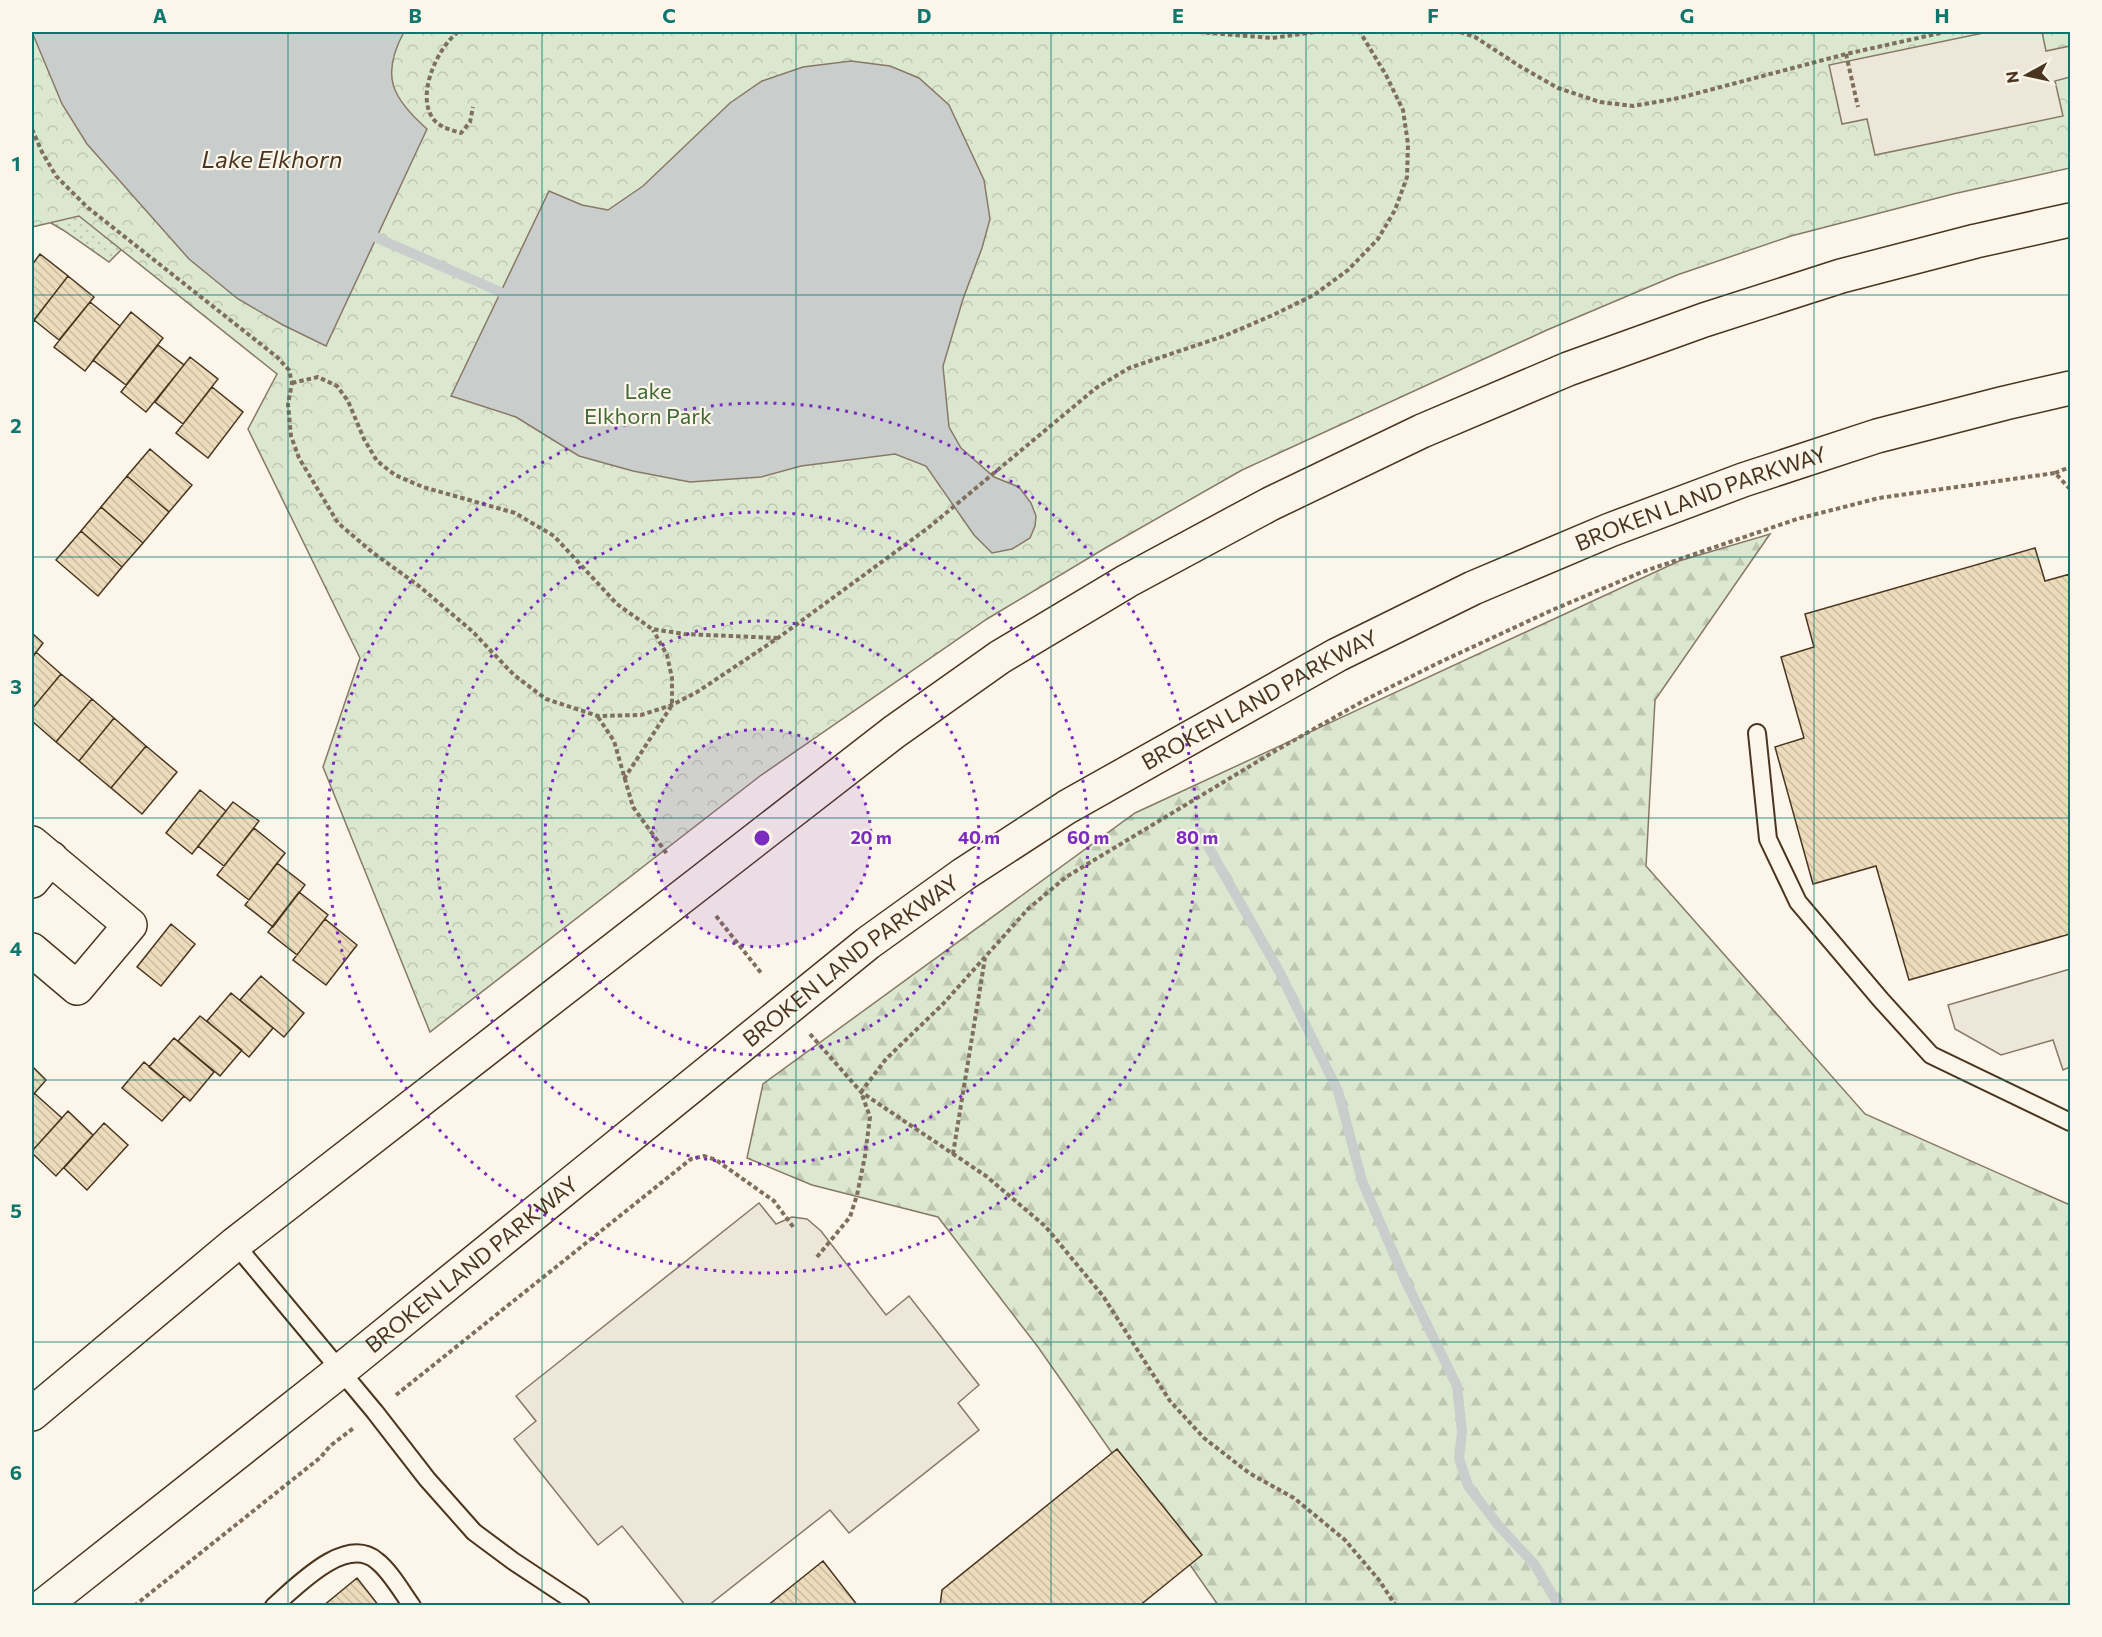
<svg xmlns="http://www.w3.org/2000/svg" width="2102" height="1637" font-family="Commissioner,sans-serif">
  <style>
    .grass { fill: url(#grass-dots); stroke: #887966; stroke-width: 1.5 }
    .forest { fill: url(#forest-firs); stroke: #887966; stroke-width: 1.5 }
    .park { fill: url(#park-crowns); stroke: #887966; stroke-width: 1.5 }
    .parking { fill: #ede7d9; stroke: #887966; stroke-width: 1.5 }
    .water { fill: #c9cecd; stroke: #887966; stroke-width: 1.5 }
    .lines { fill: none; stroke-linecap: round; stroke-linejoin: round }
    .stream { stroke: #c9cecd; stroke-width: 10 }
    .building { fill: url(#building-back-hatch); stroke: #4a3520; stroke-width: 1.5 }
    .service-casing { stroke: #4a3520; stroke-width: 20 }
    .minor-casing { stroke: #4a3520; stroke-width: 36 }
    .primary-casing { stroke: #4a3520; stroke-width: 36 }
    .path { stroke: #7f6f5c; stroke-width: 4; stroke-dasharray: 4.5 3; stroke-linecap: butt }
    .service { stroke: #fbf6e9; stroke-width: 16 }
    .minor { stroke: #fbf6e9; stroke-width: 33 }
    .primary { stroke: #fbf6e9; stroke-width: 33 }
    .grid { fill: none; stroke: #0f766e; stroke-width: 1.5; stroke-opacity: 0.55 }
    .ring { fill: none; stroke: #7b2cbf; stroke-width: 3; stroke-dasharray: 3 6 }
    .labels { text-anchor: middle; stroke-width: 4.5; stroke-linejoin: round; paint-order: stroke }
    .park-label { font-size: 22px; fill: #436837; stroke: #fbf6e9 }
    .street-label { font-size: 22px; fill: #4a3520; stroke: #fbf6e9 }
    .water-label { font-size: 24px; font-style: italic; fill: #4a3520; stroke: #fbf6e9 }
    .centre { fill: #7b2cbf; stroke: #fbf6e9; stroke-width: 3 }
    .ring-label { font-size: 18px; text-anchor: middle; font-weight: bold; fill: #7b2cbf; stroke: #fbf6e9; stroke-width: 4.5; stroke-linejoin: round; paint-order: stroke }
    .neatline { fill: none; stroke: #0f766e; stroke-width: 2 }
    .grid-label { font-size: 20px; text-anchor: middle; font-weight: bold; fill: #0f766e }
  </style>
  <defs>
    <pattern id="grass-dots" width="8" height="8" patternUnits="userSpaceOnUse" patternTransform="scale(1.5)"><rect width="8" height="8" fill="#dce7d0"/><path d="M2 2h.1M6 6h.1" fill="none" stroke="#bec7b2" stroke-width="1.8" stroke-linecap="round"/></pattern>
    <pattern id="forest-firs" width="22" height="20" patternUnits="userSpaceOnUse" patternTransform="scale(1.5)"><rect width="22" height="20" fill="#dce7d0"/><path d="M5 1l3.5 6h-7zM16 11l3.5 6h-7z" fill="#bec7b2"/></pattern>
    <pattern id="park-crowns" width="20" height="18" patternUnits="userSpaceOnUse" patternTransform="scale(1.5)"><rect width="20" height="18" fill="#dce7d0"/><path d="M2 6a3 3 0 1 1 6 0M12 15a3 3 0 1 1 6 0" fill="none" stroke="#bec7b2"/></pattern>
    <pattern id="building-back-hatch" width="6" height="6" patternUnits="userSpaceOnUse" patternTransform="scale(1.5)"><rect width="6" height="6" fill="#ecdcbc"/><path d="M-1 5l2 2M0 0l6 6M5-1l2 2" fill="none" stroke="#ccbda1"/></pattern>
  </defs>
  <rect width="100%" height="100%" fill="#fbf6e9"/>
  <path class="grass" d="M32 157 122 249 109 262 63 230 34 213Z"/>
  <path class="forest" d="M1770 534 1655 700 1646 866 1865 1114 2070 1205V1605H1218L1038 1347 938 1217 812 1185 747 1158 763 1084 1135 813 1679 561Z"/>
  <path class="park" d="M32 32H2070V168L1953 194 1791 236 1677 275 1547 330 1242 470 1107 547 987 619 760 776 430 1032 323 767 360 658 248 429 277 374 79 216 32 227Z"/>
  <path class="parking" d="M1988 32H2042L2046 51 2070 46V77L2055 81 2063 116 1875 155 1867 119 1842 124 1829 65Z
    M2070 969V1067L2063 1070 2053 1040 2001 1055 1955 1029 1948 1005Z
    M759 1203 776 1224 792 1217 807 1219 821 1231 886 1315 909 1296 979 1385 958 1403 979 1430 849 1533 830 1510 709 1605H685L622 1526 598 1545 514 1439 536 1421 516 1396Z"/>
  <path class="water" d="M32 32H404C380 76 392 98 427 129L326 346 283 325 238 299 189 259 87 144 62 104Z
    M851 61 890 66 919 78 949 105 984 180 990 219 982 248 963 299 943 366 949 427 961 448 994 477 1019 487 1031 503 1036 516 1035 526 1030 538 1012 549 992 553 974 535 926 466 895 454 801 466 761 477 690 482 633 471 579 456 516 417 451 396 549 191 582 205 608 210 643 186 730 103 762 81 803 67Z"/>
  <g class="lines">
    <path class="stream" d="M366 229 377 238 512 297
      M1200 832 1279 971 1338 1091 1362 1181 1406 1282 1457 1386 1462 1432 1459 1458 1468 1486 1499 1526 1535 1565 1559 1606"/>
  </g>
  <path class="building" d="M40 254 68 276 32 323V265Z
    M68 276 94 297 59 340 34 320Z
    M90 302 120 326 85 371 54 347Z
    M131 312 163 338 126 385 93 360Z
    M158 345 184 365 146 412 121 392Z
    M190 357 218 379 183 424 155 402Z
    M212 387 243 412 208 458 176 433Z
    M150 449 192 485 169 512 127 476Z
    M127 476 169 512 143 543 101 507Z
    M101 507 143 543 122 567 81 531Z
    M81 531 122 567 98 596 56 560Z
    M2035 548 2045 581 2070 574V934L1909 980 1876 866 1813 884 1775 747 1804 738 1781 657 1814 647 1805 614Z
    M32 633 43 643 32 658Z
    M36 652 61 674 32 709V658Z
    M61 674 92 699 56 742 32 721V709Z
    M92 699 114 718 79 761 56 742Z
    M114 718 146 746 111 788 79 761Z
    M146 746 177 772 142 814 111 788Z
    M200 790 226 811 192 854 166 833Z
    M233 802 259 821 224 866 198 846Z
    M254 828 285 853 249 900 217 875Z
    M277 863 305 885 273 927 245 905Z
    M299 892 328 915 297 955 268 932Z
    M325 919 357 945 326 985 293 960Z
    M171 924 195 944 161 986 137 967Z
    M261 976 304 1013 284 1037 240 1000Z
    M231 993 273 1028 249 1057 207 1021Z
    M200 1016 242 1050 220 1076 178 1041Z
    M174 1038 214 1072 190 1101 149 1067Z
    M144 1062 184 1096 162 1121 122 1088Z
    M32 1066 46 1080 32 1096Z
    M34 1093 62 1118 32 1151V1096Z
    M68 1111 93 1135 56 1176 32 1153V1151Z
    M104 1123 128 1145 87 1190 64 1168Z
    M1117 1449 1202 1555 1139 1606H940L942 1590Z
    M823 1561 858 1606H767Z
    M357 1578 379 1606H323Z"/>
  <g class="lines">
    <g class="service-casing">
      <path id="service" d="M1757 733 1768 839 1798 902 1881 1000 1931 1055 2070 1122
        M235 1244 375 1412 427 1479 474 1532 513 1561 581 1606
        M274 1606C297 1586 346 1534 377 1561 390 1571 402 1592 412 1606"/>
    </g>
    <g class="minor-casing">
      <path id="minor" d="M32 843 130 925 77 988 32 950
        M32 881 51 858"/>
    </g>
    <g class="primary-casing">
      <g id="primary">
        <path d="M32 1414 235 1244 894 732 1000 657 1127 581 1270 504 1422 431 1568 369 1704 320 1841 276 1976 241 2070 220"/>
        <path id="s1" d="M43 1606 340 1371 868 943 964 874 1067 807 1337 655 1473 588 1610 530 1743 480 1877 436 2005 403 2070 388"/>
      </g>
    </g>
    <path class="path" d="M458 32C437 48 414 98 435 121 442 128 451 130 461 133L470 122 473 107
      M1198 32 1272 38 1315 32
      M1460 32 1475 37 1521 67 1558 88 1600 102 1633 106 1679 98 1846 54 1945 32
      M1846 54 1858 107
      M32 129 42 152 56 176 87 207 277 357 289 370 292 383 288 404 291 436 299 458 338 523 372 552 419 586 472 631 514 675 546 699 598 716 641 715 672 705 697 692 778 638 928 528 1096 388 1129 368 1224 336 1273 315 1314 295 1348 270 1378 239 1395 210 1407 177 1408 144 1403 110 1386 75 1360 32
      M292 383 318 377 337 386 348 401 364 439 377 461 395 475 423 487 515 513 554 536 617 604 652 629 684 634 777 638
      M2055 473 2070 467
      M598 717 614 741 633 807 667 854
      M624 779 672 705V678L667 655 653 630
      M716 916 762 974
      M810 1034 861 1092 986 1176 1045 1226 1103 1296 1170 1401 1204 1438 1249 1473 1294 1498 1345 1540 1379 1580 1396 1606
      M953 1154 985 958
      M817 1257 850 1217 857 1195 865 1156 870 1117 861 1092 886 1059 943 1004 1028 909 1066 877 1275 751 1365 700 1436 664 1550 611 1642 572 1797 519 1879 498 2055 473 2070 489
      M396 1395 691 1159 704 1156 716 1160 774 1201 794 1228
      M134 1606 321 1457 330 1446 355 1427"/>
    <use href="#service" class="service"/>
    <use href="#minor" class="minor"/>
    <use href="#primary" class="primary"/>
  </g>
  <path class="grid" d="M288 32V1606M542 32V1606M796 32V1606M1051 32V1606M1306 32V1606M1560 32V1606M1814 32V1606M32 295H2070M32 557H2070M32 818H2070M32 1080H2070M32 1342H2070"/>
  <circle cx="762" cy="838" r="109" fill="#7b2cbf" fill-opacity=".12"/>
  <g class="ring">
    <circle cx="762" cy="838" r="109"/>
    <circle cx="762" cy="838" r="217"/>
    <circle cx="762" cy="838" r="326"/>
    <circle cx="762" cy="838" r="435"/>
  </g>
  <g class="labels">
    <g class="park-label">
      <text x="648" y="399">Lake<tspan x="648" dy="25">Elkhorn Park</tspan></text>
    </g>
    <g class="street-label">
      <text dy="8" stroke="none"><textPath href="#s1" startOffset="2006">BROKEN LAND PARKWAY</textPath></text>
      <text dy="8" stroke="none"><textPath href="#s1" startOffset="1520">BROKEN LAND PARKWAY</textPath></text>
      <text dy="8" stroke="none"><textPath href="#s1" startOffset="1034">BROKEN LAND PARKWAY</textPath></text>
      <text dy="8" stroke="none"><textPath href="#s1" startOffset="548">BROKEN LAND PARKWAY</textPath></text>
    </g>
    <g class="water-label">
      <text x="272" y="168">Lake Elkhorn</text>
    </g>
  </g>
  <circle cx="762" cy="838" r="9" class="centre"/>
  <g class="ring-label">
    <text x="871" y="844">20 m</text>
    <text x="979" y="844">40 m</text>
    <text x="1088" y="844">60 m</text>
    <text x="1197" y="844">80 m</text>
  </g>
  <rect width="2102" height="1637" fill="none" stroke="#fbf6e9" stroke-width="66"/>
  <g transform="translate(2027 75) rotate(262)" stroke="#fbf6e9" stroke-width="4.5" paint-order="stroke">
  <path d="M0-4.5L10 22L0 15L-10 22Z" fill="#4a3520"/>
  <text y="-9" font-size="16" font-weight="bold" text-anchor="middle" fill="#4a3520">N</text>
  </g>
  <rect x="33" y="33" width="2036" height="1571" class="neatline"/>
  <g class="grid-label">
    <text x="160" y="23">A</text>
    <text x="415" y="23">B</text>
    <text x="669" y="23">C</text>
    <text x="924" y="23">D</text>
    <text x="1178" y="23">E</text>
    <text x="1433" y="23">F</text>
    <text x="1687" y="23">G</text>
    <text x="1942" y="23">H</text>
    <text x="16" y="171">1</text>
    <text x="16" y="433">2</text>
    <text x="16" y="694">3</text>
    <text x="16" y="956">4</text>
    <text x="16" y="1218">5</text>
    <text x="16" y="1480">6</text>
  </g>
</svg>
